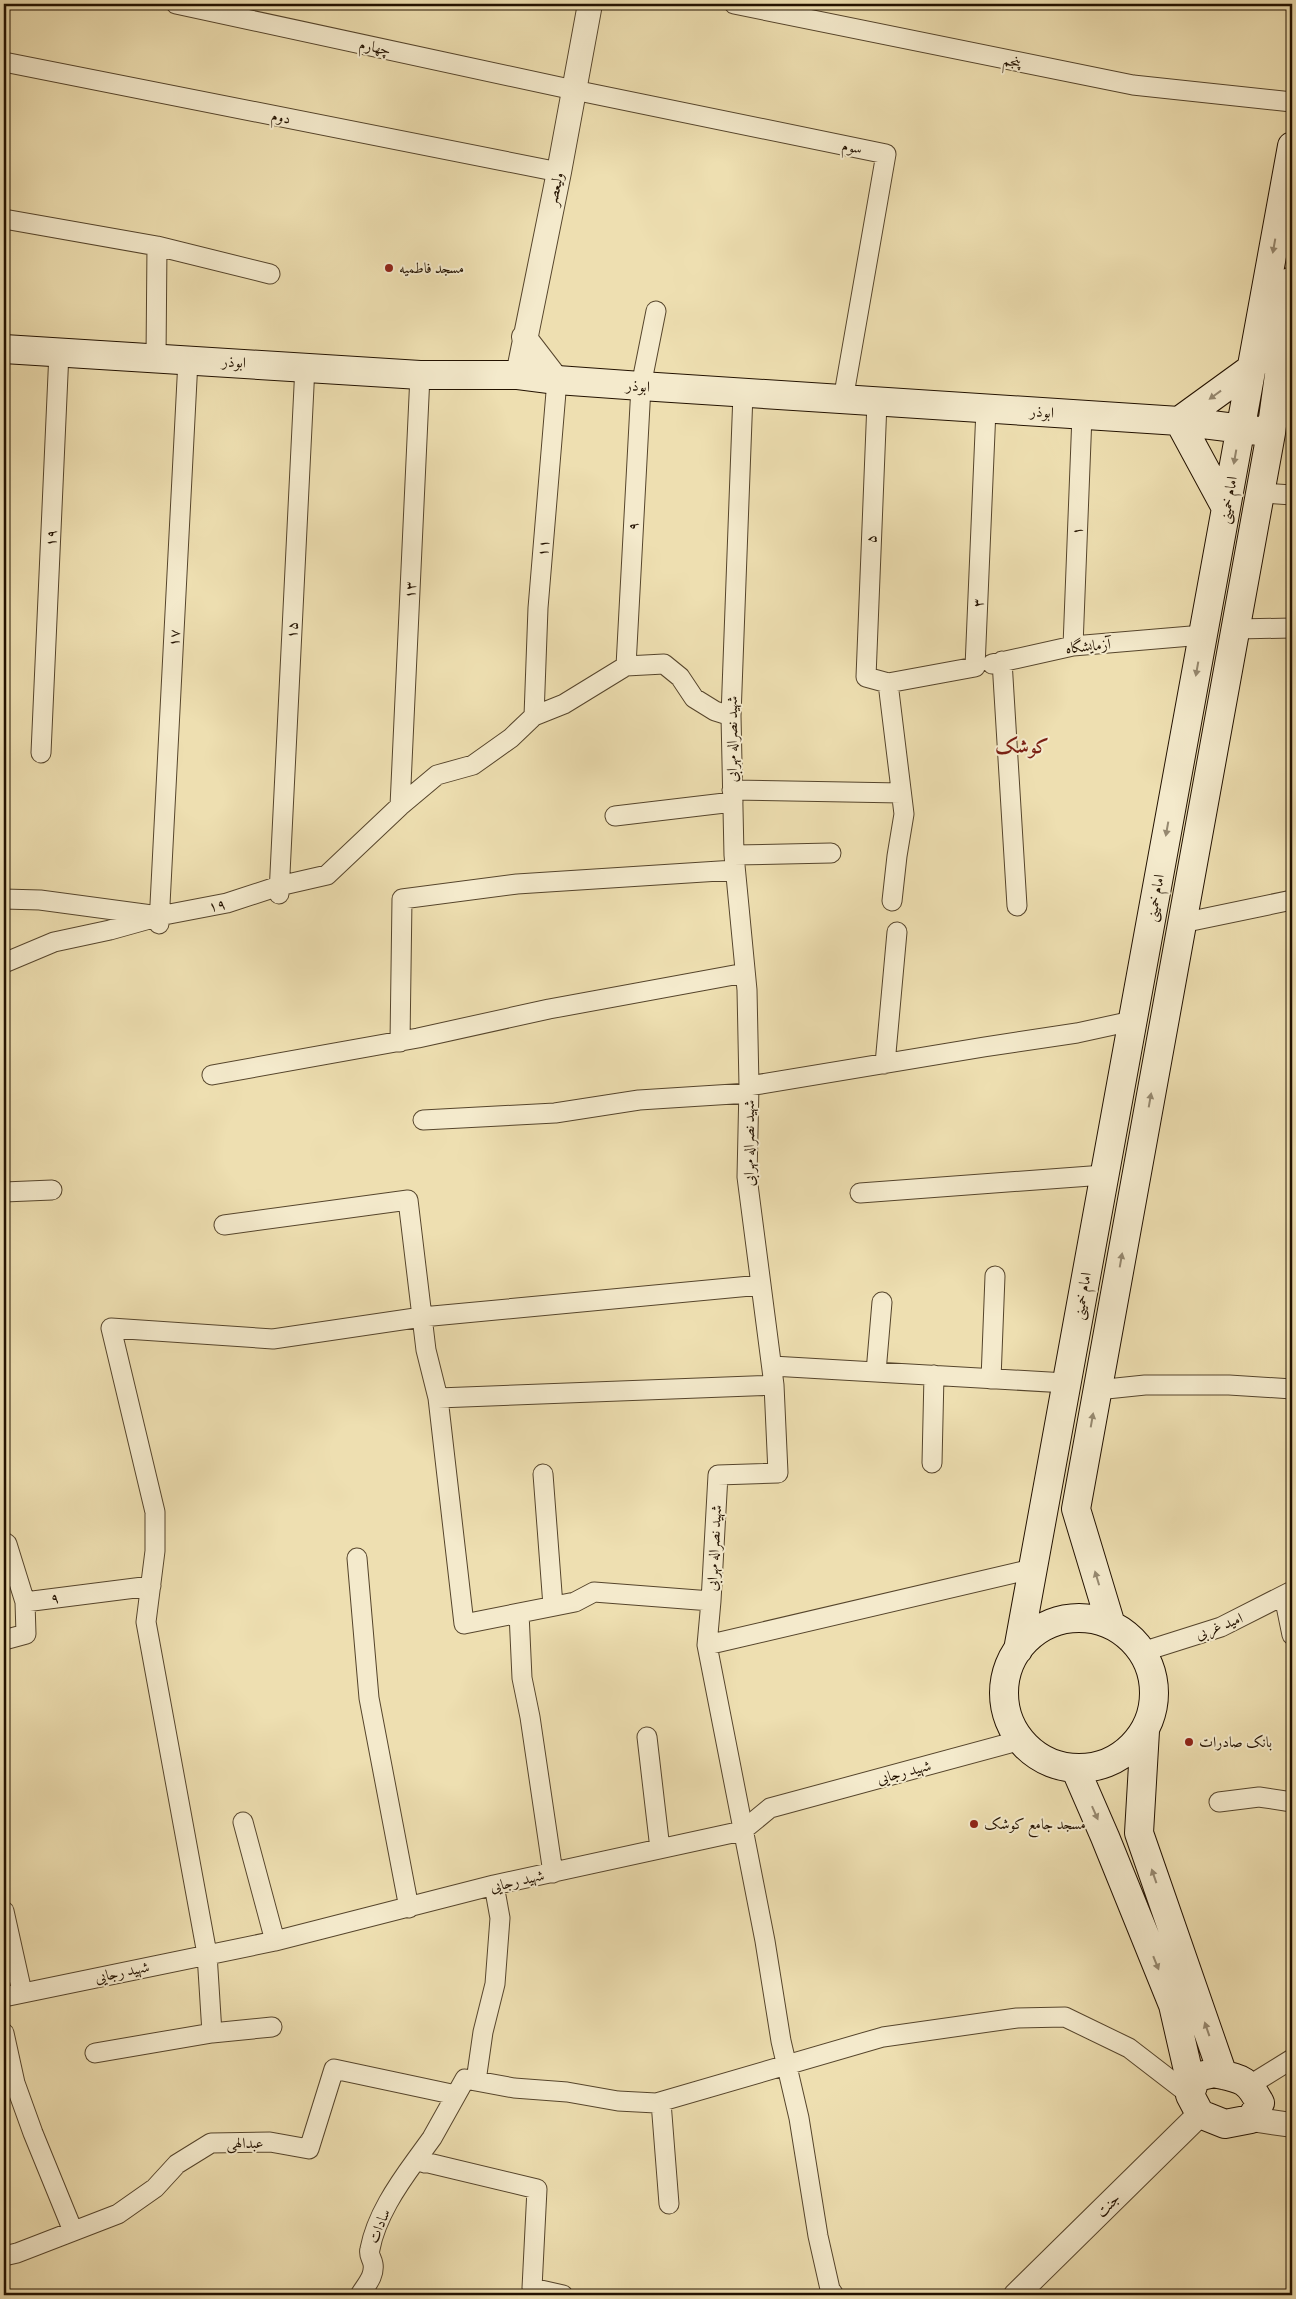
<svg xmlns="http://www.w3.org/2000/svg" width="1296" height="2299" font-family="'Libre Bodoni',Amiri,serif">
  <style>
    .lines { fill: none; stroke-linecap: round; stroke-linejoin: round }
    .minor-casing { stroke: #56452c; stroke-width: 21 }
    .tertiary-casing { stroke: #56452c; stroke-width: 26 }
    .secondary-casing { stroke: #231200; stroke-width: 30 }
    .minor { stroke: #f4eacc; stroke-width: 19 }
    .tertiary { stroke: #f4eacc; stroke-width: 24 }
    .secondary { stroke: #f4eacc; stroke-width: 28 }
    .oneway { fill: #968970 }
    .poi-dot { fill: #8f2418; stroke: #f4eacc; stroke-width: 2 }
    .labels { text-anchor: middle; stroke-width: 4; stroke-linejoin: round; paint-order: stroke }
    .street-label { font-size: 15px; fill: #231200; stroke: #f4eacc }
    .poi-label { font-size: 15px; fill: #231200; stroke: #f4eacc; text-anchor: start }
    .district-label { font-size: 20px; font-weight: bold; fill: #7a1f14; stroke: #f4eacc }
  </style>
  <rect width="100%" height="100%" fill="#eedfb1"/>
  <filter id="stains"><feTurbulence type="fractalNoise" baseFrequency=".004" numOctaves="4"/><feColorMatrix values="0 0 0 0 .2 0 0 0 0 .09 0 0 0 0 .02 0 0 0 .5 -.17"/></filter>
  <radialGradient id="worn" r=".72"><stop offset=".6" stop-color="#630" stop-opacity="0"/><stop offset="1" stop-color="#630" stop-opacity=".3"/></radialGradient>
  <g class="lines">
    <g class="minor-casing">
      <path id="minor" d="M176 4 574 90 886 154 843 400
        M734 4 1133 85 1292 102
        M4 62 559 172
        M4 219 157 246 270 274
        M156 358 157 246
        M743 393 731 716 734 855 747 990 749 1086 747 1177 774 1385 778 1473 718 1475 711 1601 707 1645 765 1941 781 2041 799 2118 818 2236 830 2289 834 2295
        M877 402 866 677 888 683
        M1261 493 1292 495
        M1236 629 1292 628
        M1073 646 1082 415
        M1002 661 1017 906
        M992 664 1073 646 1203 635
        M626 666 641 386 656 311
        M534 716 538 608 557 380
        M41 753 59 352
        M732 790 901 793
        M400 806 420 375
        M615 816 733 802
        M734 855 831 853
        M279 894 305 366
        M4 899 40 900 159 916 227 903 279 886 327 875 400 806 437 775 473 765 511 738 534 716 564 704 626 666 664 664 680 677 694 698 715 711 731 716
        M892 901 897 856 904 814 888 683 975 667 986 409
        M1182 923 1292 900
        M159 924 188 360
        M4 963 54 942 110 930 153 918
        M400 1042 402 899 517 884 735 870
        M885 1064 897 932
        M212 1075 418 1038 549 1009 745 973
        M749 1086 984 1047 1077 1033 1132 1021
        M423 1120 555 1113 639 1100 749 1093
        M4 1192 52 1190
        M860 1193 1104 1175
        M224 1225 408 1200 426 1350 438 1398 464 1624 575 1602 594 1592 711 1601
        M772 1366 1066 1383
        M876 1372 882 1302
        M991 1379 995 1276
        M1097 1390 1145 1385H1229L1292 1389
        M438 1398 774 1385
        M932 1463 934 1375
        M543 1474 553 1606
        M4 1542 7 1544 25 1602 151 1586
        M357 1558 369 1698 409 1908
        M1284 1596 1292 1635
        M519 1613 522 1678 530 1717 553 1873
        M4 1640 26 1634 25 1602
        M707 1645 1032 1569
        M1142 1652 1221 1627 1292 1591
        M647 1737 660 1849
        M1219 1802 1259 1797 1292 1802
        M243 1822 275 1941
        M4 1911 22 1992
        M4 1997 275 1941 494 1885 742 1831 770 1808 1021 1740
        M272 2027 212 2033 207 1954 146 1622 155 1551V1512L111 1328 273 1339 422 1317 761 1285
        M4 2033 15 2083 33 2133 73 2231
        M95 2053 212 2033
        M476 2081 483 2032 495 1984 500 1918 494 1885
        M1250 2085 1292 2059
        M661 2102 669 2204
        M425 2163 416 2160 432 2138 465 2079 514 2088 567 2092 618 2101 656 2103 883 2037 1017 2018 1065 2017 1129 2048 1190 2095
        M4 2256 17 2253 118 2214 155 2188 177 2164 211 2143 270 2142 309 2149 334 2069 456 2095
        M360 2295C366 2285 375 2276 373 2264 372 2258 368 2255 370 2249 376 2217 397 2186 416 2160L537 2189 532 2288 563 2295"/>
    </g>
    <g class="tertiary-casing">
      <path id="tertiary" d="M524 337 557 380
        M518 375 559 172 590 4
        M1251 2119 1292 2125
        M1016 2295 1200 2114"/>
    </g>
    <g class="secondary-casing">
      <path id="secondary" d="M4 349 420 375H518L557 380 641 386 1179 421 1259 431
        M1226 508 1179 421 1252 368
        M1004 1693a75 75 0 1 1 150 0a75 75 0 1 1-150 0Z
        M1111 1625 1076 1509 1271 433 1292 281
        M1018 1650 1292 146
        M1145 1731 1139 1833 1223 2075
        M1075 1768 1105 1837 1173 2005 1192 2088
        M1214 2073C1241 2079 1247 2078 1260 2103L1251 2119 1225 2124 1200 2114 1190 2095 1196 2077Z"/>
    </g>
    <use href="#minor" class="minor"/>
    <use href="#tertiary" class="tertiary"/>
    <use href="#secondary" class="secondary"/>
  </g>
  <defs><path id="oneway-solid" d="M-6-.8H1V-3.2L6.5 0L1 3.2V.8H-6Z" transform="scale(1.25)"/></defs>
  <g class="oneway">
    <use href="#oneway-solid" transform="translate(1274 246) rotate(100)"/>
    <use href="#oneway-solid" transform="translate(1215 395) rotate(144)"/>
    <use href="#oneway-solid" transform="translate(1235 457) rotate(100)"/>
    <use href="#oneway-solid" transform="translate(1197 669) rotate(100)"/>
    <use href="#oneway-solid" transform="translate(1167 829) rotate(100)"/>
    <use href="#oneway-solid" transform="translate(1150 1100) rotate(-80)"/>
    <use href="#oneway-solid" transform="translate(1121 1260) rotate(-80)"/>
    <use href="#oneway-solid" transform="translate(1092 1420) rotate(-80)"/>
    <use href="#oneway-solid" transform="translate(1097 1578) rotate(-107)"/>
    <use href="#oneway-solid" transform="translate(1095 1813) rotate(66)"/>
    <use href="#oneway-solid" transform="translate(1154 1876) rotate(-109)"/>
    <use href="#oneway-solid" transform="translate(1156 1963) rotate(68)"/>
    <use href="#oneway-solid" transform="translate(1207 2029) rotate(-109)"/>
  </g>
  <g class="poi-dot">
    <circle cx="389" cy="268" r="5"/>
    <circle cx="1189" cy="1742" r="5"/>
    <circle cx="974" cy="1824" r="5"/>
  </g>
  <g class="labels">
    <g class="street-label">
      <text transform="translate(375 47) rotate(12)" y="5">چهارم</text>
      <text transform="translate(1012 61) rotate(11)" y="5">پنجم</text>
      <text transform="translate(281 117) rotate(11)" y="5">دوم</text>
      <text transform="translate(852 147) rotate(11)" y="5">سوم</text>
      <text transform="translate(555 189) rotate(-78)" y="5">ولیعصر</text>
      <text transform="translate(234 362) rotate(3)" y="5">ابوذر</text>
      <text transform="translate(638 386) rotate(4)" y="5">ابوذر</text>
      <text transform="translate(1042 412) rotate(4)" y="5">ابوذر</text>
      <text transform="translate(1228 500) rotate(-80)" y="5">امام خمینی</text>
      <text transform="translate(633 526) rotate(-87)" y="5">۹</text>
      <text transform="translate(1077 531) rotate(-88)" y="5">۱</text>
      <text transform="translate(51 538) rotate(-87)" y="5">۱۹</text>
      <text transform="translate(871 539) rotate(-88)" y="5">۵</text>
      <text transform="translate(543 548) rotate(-85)" y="5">۱۱</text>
      <text transform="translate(410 590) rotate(-87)" y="5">۱۳</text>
      <text transform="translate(978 603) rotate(-88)" y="5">۳</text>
      <text transform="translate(292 630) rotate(-87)" y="5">۱۵</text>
      <text transform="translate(174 638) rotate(-87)" y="5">۱۷</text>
      <text transform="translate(1088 646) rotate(-6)" y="5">آزمایشگاه</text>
      <text transform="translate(732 739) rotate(-90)" y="5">شهید نصراله مهرابی</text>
      <text transform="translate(1155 898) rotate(-80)" y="5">امام خمینی</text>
      <text transform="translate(217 905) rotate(-12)" y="5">۱۹</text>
      <text transform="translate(749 1143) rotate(-90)" y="5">شهید نصراله مهرابی</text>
      <text transform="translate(1082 1296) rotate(-80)" y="5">امام خمینی</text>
      <text transform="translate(714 1548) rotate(-87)" y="5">شهید نصراله مهرابی</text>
      <text transform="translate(55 1598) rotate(-8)" y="5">۹</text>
      <text transform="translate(1219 1626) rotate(-21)" y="5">امید غربی</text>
      <text transform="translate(904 1772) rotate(-15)" y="5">شهید رجایی</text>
      <text transform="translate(517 1881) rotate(-13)" y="5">شهید رجایی</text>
      <text transform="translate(122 1972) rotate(-12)" y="5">شهید رجایی</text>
      <text x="245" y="2148">عبدالهی</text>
      <text transform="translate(1108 2205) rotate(-45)" y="5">جنت</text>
      <text transform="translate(379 2226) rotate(-68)" y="5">سادات</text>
    </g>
    <g class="poi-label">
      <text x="399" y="273">مسجد فاطمیه</text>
      <text x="1199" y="1747">بانک صادرات</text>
      <text x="984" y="1829">مسجد جامع کوشک</text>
    </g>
    <g class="district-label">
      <text x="1022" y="753">کوشک</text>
    </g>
  </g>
  <rect width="1296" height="2299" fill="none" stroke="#eedfb1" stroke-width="20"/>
  <rect x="5" y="5" width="1286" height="2289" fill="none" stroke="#231200" stroke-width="2.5"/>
  <rect x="10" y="10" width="1276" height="2279" fill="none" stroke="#231200"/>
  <rect width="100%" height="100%" filter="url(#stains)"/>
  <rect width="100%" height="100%" fill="url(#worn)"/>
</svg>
